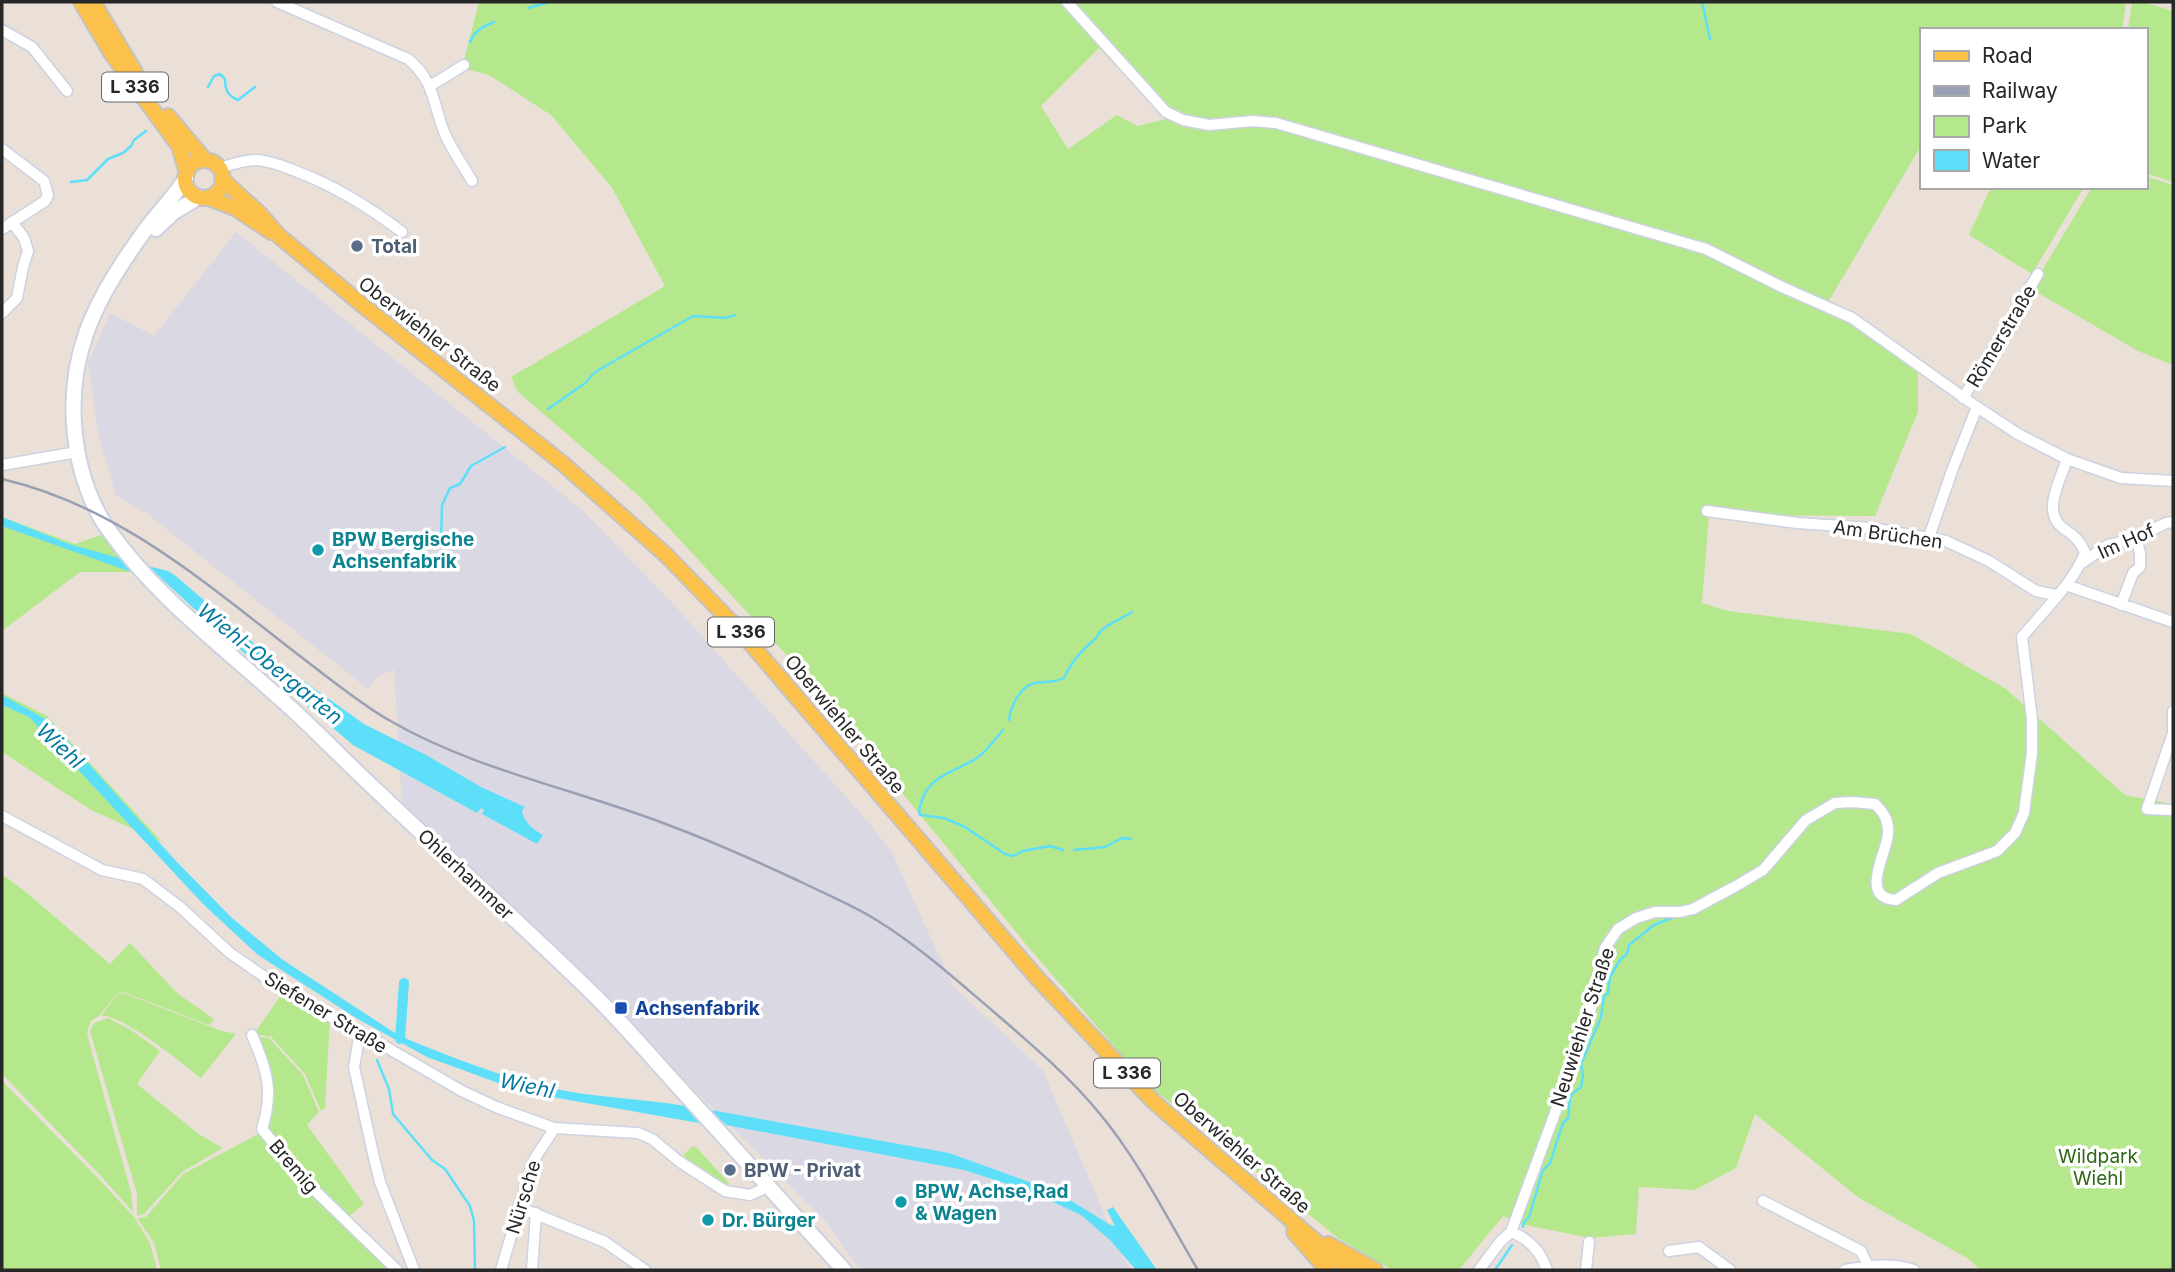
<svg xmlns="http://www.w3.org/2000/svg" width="2175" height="1272" font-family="Inter,sans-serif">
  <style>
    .industrial { fill: #dad8e3 }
    .green { fill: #b5e88d; fill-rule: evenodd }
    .water { fill: #5edff9 }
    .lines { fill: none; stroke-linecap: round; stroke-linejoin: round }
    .stream { stroke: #5edff9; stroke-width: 2.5 }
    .canal { stroke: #5edff9; stroke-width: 10 }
    .street-casing { stroke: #ccd2e2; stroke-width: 13 }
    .secondary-casing { stroke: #ccd2e2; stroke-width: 18 }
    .primary-casing { stroke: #c3c3c3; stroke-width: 18 }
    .street { stroke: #fff; stroke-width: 10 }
    .secondary { stroke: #fff; stroke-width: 14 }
    .primary { stroke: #fcc14b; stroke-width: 14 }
    .rail { stroke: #99a0b4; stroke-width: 2.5 }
    .service-dot { fill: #5c6f8a; stroke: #fff; stroke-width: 2.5 }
    .culture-dot { fill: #0f9aa8; stroke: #fff; stroke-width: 2.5 }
    .transit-dot { fill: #1a4fb4; stroke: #fff; stroke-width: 2.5 }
    .labels { text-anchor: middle; stroke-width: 7; stroke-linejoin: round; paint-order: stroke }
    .shield { fill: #fff; stroke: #686868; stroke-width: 2 }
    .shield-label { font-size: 18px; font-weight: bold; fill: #272727 }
    .service-label { font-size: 19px; font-weight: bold; fill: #4e5e75; stroke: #fff; text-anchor: start }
    .street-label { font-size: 19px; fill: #272727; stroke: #fff }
    .culture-label { font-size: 19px; font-weight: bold; fill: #0d838f; stroke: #fff; text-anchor: start }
    .transit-label { font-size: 19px; font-weight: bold; fill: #164399; stroke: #fff; text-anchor: start }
    .park-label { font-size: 19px; fill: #2d6813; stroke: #fff }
    .water-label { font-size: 21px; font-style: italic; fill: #027aa0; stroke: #fff }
  </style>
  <rect width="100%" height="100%" fill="#ebe0d7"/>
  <path class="industrial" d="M236 232 581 509 666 596 872 826 892 853 953 986 1043 1071 1124 1260 1133 1270H860L825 1221 542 936 402 805 394 669 379 676 368 689 149 515 116 495 99 438 88 363 110 313 154 336Z"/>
  <path class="green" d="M479 2H2113L2126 4 2122 30H1921V146L1827 304 1918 364V412L1875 516 1709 515 1702 603 1728 611 1911 634 2006 689 2125 795 2173 804V1270H1981L1967 1258 1859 1198 1755 1114 1736 1168 1695 1190 1639 1187 1636 1234 1590 1238 1520 1224 1503 1216 1459 1270H1392L1338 1238 1147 1084 1029 948 849 728 783 651 640 497 518 392 511 377 665 286 612 188 551 115 489 75 462 68ZM1099 48 1166 119 1137 126 1117 115 1068 149 1041 106Z
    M2132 2H2143L2173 11V182L2145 173V30H2128Z
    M2145 176 2173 185V365L2138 351 2031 289 2092 187H2145Z
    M1991 187H2084L2032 274 1969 235Z
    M2 517 75 544 101 535 131 572H80L2 631Z
    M2 693 47 716 162 842 91 810 2 752Z
    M2 874 27 893 110 964 130 943 178 994 214 1019 209 1025 123 992 115 996 99 1016 91 1021 87 1032 91 1049 131 1192 133 1212 100 1175 2 1074Z
    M283 992 330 1019 325 1108 321 1111 305 1074 271 1037 254 1034Z
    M123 993 222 1031 236 1034 201 1078C183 1064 121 1013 101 1016L116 996Z
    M108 1018 131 1030 160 1051 137 1084 200 1135 223 1148 182 1172 144 1214 137 1216V1194L90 1031 94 1023Z
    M253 1036 269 1038 303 1075 319 1112 307 1125 364 1204 347 1218 302 1176 266 1128 270 1088Z
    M2 1081 96 1176 134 1217 150 1243 157 1270H2Z
    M262 1132 394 1270H161L154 1243 137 1218 146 1217 183 1174Z
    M693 1146 697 1148 729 1183 728 1188 696 1167 683 1155Z"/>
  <path class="water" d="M2 517 69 544 119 558 131 572 2 526Z
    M148 566 168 571 176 576 266 654 364 724 426 755 481 787 525 807 522 810C523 822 534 830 543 835L537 844 482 814 484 810 481 808 477 813 353 745 216 629Z
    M2 695 51 722 176 861 231 917 283 960 395 1033 397 1030 407 1039C454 1058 501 1077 551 1088 595 1098 640 1098 685 1106L699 1123 552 1097 501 1084 427 1057 356 1018 258 955 203 904 29 717 2 705Z
    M711 1110 949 1153 1057 1192 1109 1224 1115 1226 1107 1210 1113 1207 1157 1270H1136L1110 1240 1081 1215 1027 1190 964 1170 726 1125Z"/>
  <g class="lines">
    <path class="stream" d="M1702 2 1710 39
      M528 8 550 2
      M470 42C474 31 484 26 494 22
      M208 87 214 76 220 74 225 79C225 90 228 96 238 100L255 87
      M71 182 87 180 108 159 123 153 131 146 134 140 146 131
      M548 409 584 384 595 372 693 316 726 318 735 315
      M441 540 442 505 450 488 460 484 471 466 505 447
      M1009 720C1011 706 1020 686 1035 683 1046 681 1054 683 1064 678 1072 661 1081 651 1095 639 1098 636 1099 632 1102 630 1110 623 1123 618 1132 612
      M1003 730C995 739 987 751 977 758 957 771 930 775 922 800 920 807 918 808 920 815L944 818 965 827 1005 854 1013 856 1023 851 1050 846 1063 850
      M1074 850 1105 847 1122 838 1131 839
      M377 1060 389 1089 393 1114 432 1160 445 1169 470 1206 474 1221 475 1270
      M1523 1227 1524 1222 1529 1217 1543 1170 1550 1163 1563 1123 1568 1118 1570 1098 1573 1093 1581 1087 1583 1075 1581 1064 1601 1017 1604 996 1608 993 1610 977 1620 960 1627 954 1629 945 1654 925 1674 917
      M1495 1270 1512 1245"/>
    <path class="canal" d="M400 1039 404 983"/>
    <g class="street-casing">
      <path id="street" d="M277 2 408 59C434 80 433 103 444 132 451 149 463 165 472 181
        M1067 2 1166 112 1183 120 1209 125 1253 121 1276 123 1706 249 1782 287 1852 318 1977 407 2018 434 2067 459 2121 478 2173 481
        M2 30 32 47 67 91
        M430 86 464 65
        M2 149 44 181 48 195 45 201 2 229
        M220 168C232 164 244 160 257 160 272 161 285 167 298 172 337 187 369 207 402 232
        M2 313 17 298 23 267 28 251 24 238 12 222
        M1963 398 2038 274
        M2 465 77 452
        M1707 511 1797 523 1871 528 1946 541 1989 561 2036 591 2056 595
        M1929 537 1953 468 1977 407
        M2080 564 2108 545 2136 538 2166 523 2173 522
        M2066 585 2173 622
        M2121 605 2133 573 2140 567V553L2136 538
        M2173 711V733L2147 809 2173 810
        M2 816 102 870 143 879 180 907 230 953 300 1001 360 1032 462 1091 496 1107 554 1128 638 1133 652 1139 680 1162 725 1191 750 1195 763 1189 767 1185
        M360 1032 354 1067 374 1158 380 1182 414 1270
        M252 1035C267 1070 274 1091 262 1129L301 1177 397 1270
        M1763 1201 1861 1251 1868 1266
        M518 1207 605 1242 645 1270
        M1511 1232C1530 1239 1541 1252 1547 1270
        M1669 1251 1699 1247 1730 1270
        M501 1270 532 1164C538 1150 548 1141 554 1128
        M532 1270 536 1213
        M1479 1270 1500 1242 1511 1232 1585 1032 1605 948 1618 929 1636 918 1655 912H1680L1693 909 1736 886 1763 870 1806 820 1835 803 1853 802 1875 804C1884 813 1889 821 1888 834 1887 853 1858 898 1896 900L1938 873 1997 851 2015 833 2024 813 2032 753V719L2022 637C2043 611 2073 584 2085 553 2081 541 2073 535 2063 528 2041 512 2061 479 2067 459
        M1586 1270 1589 1242
        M1845 1270C1868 1266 1891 1262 1914 1270"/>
    </g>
    <g class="secondary-casing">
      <path id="secondary" d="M186 178C174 197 159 211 146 229 95 298 62 360 77 449 81 475 92 507 108 529 157 599 230 652 293 710 321 736 348 764 376 790 449 860 525 927 597 998 624 1025 649 1054 675 1083 732 1145 787 1208 844 1270
        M156 229 174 212 199 197"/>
    </g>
    <g class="primary-casing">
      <path id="primary" d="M81 2 111 53 179 146 187 173
        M93 2 135 72
        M168 116 205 160
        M185 179a19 19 0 1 1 38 0a19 19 0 1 1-38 0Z
        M223 180 261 215 279 236 366 308 561 462 666 555 739 630 1038 979 1154 1102 1349 1270
        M209 198 235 208 271 232
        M1294 1232 1327 1270
        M1328 1244 1375 1270"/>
    </g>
    <use href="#street" class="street"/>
    <use href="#secondary" class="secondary"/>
    <use href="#primary" class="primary"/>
    <path class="rail" d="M2 479C123 507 213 590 309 663 334 682 360 703 387 719 472 769 571 788 663 823 709 840 754 860 799 881 825 894 853 905 878 921 920 947 956 980 994 1012 1030 1043 1070 1077 1100 1114 1139 1161 1167 1218 1198 1270"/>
  </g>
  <g class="service-dot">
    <circle cx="357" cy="246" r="7"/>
    <circle cx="730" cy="1170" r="7"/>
  </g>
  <g class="culture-dot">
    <circle cx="318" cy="550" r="7"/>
    <circle cx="901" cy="1202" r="7"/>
    <circle cx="708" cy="1220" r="7"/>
  </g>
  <rect class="transit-dot" x="614" y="1001" width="14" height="14" rx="3.5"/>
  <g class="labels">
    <g class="shield">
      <rect x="102" y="72.5" width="66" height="29" rx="5"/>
      <rect x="708" y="617.5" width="66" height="29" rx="5"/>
      <rect x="1094" y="1058.5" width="66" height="29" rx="5"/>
    </g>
    <g class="shield-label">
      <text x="135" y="93">L 336</text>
      <text x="741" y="638">L 336</text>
      <text x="1127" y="1079">L 336</text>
    </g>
    <g class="service-label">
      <text x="371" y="253">Total</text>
      <text x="744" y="1177">BPW - Privat</text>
    </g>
    <g class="street-label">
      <text transform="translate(430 334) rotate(38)" y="7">Oberwiehler Straße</text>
      <text transform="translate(2001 336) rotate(-59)" y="7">Römerstraße</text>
      <text transform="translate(1888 534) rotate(8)" y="7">Am Brüchen</text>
      <text transform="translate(2126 541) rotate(-24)" y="7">Im Hof</text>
      <text transform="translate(845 724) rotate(50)" y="7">Oberwiehler Straße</text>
      <text transform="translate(466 874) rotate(43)" y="7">Ohlerhammer</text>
      <text transform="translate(326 1012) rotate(31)" y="7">Siefener Straße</text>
      <text transform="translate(1582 1027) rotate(-72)" y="7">Neuwiehler Straße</text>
      <text transform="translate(1242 1152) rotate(41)" y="7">Oberwiehler Straße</text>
      <text transform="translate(294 1166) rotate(49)" y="7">Bremig</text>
      <text transform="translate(523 1197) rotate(-73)" y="7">Nürsche</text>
    </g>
    <g class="culture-label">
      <text x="332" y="546">BPW Bergische<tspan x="332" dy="22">Achsenfabrik</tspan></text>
      <text x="915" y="1198">BPW, Achse,Rad<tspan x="915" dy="22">&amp; Wagen</tspan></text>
      <text x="722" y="1227">Dr. Bürger</text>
    </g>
    <g class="transit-label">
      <text x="635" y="1015">Achsenfabrik</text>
    </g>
    <g class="park-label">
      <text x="2098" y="1163">Wildpark<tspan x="2098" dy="22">Wiehl</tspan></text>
    </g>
    <g class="water-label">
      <text transform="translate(270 664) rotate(39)" y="7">Wiehl-Obergarten</text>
      <text transform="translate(60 746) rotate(43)" y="7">Wiehl</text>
      <text transform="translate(527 1086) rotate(12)" y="7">Wiehl</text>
    </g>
  </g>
  <rect width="2175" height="1272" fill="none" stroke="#272727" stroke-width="7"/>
  <rect x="1920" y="28" width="228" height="161" fill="#ffffff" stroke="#a9a9a9" stroke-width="2"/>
  <rect x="1934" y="51" width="35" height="10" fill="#fcc14b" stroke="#a9a9a9" stroke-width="2"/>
  <text x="1982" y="63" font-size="21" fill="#272727">Road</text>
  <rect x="1934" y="86" width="35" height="10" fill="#99a0b4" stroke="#a9a9a9" stroke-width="2"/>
  <text x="1982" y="98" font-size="21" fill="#272727">Railway</text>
  <rect x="1934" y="116" width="35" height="21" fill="#b5e88d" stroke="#a9a9a9" stroke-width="2"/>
  <text x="1982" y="133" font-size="21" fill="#272727">Park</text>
  <rect x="1934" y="150" width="35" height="21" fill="#5edff9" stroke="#a9a9a9" stroke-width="2"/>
  <text x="1982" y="168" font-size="21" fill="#272727">Water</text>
</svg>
